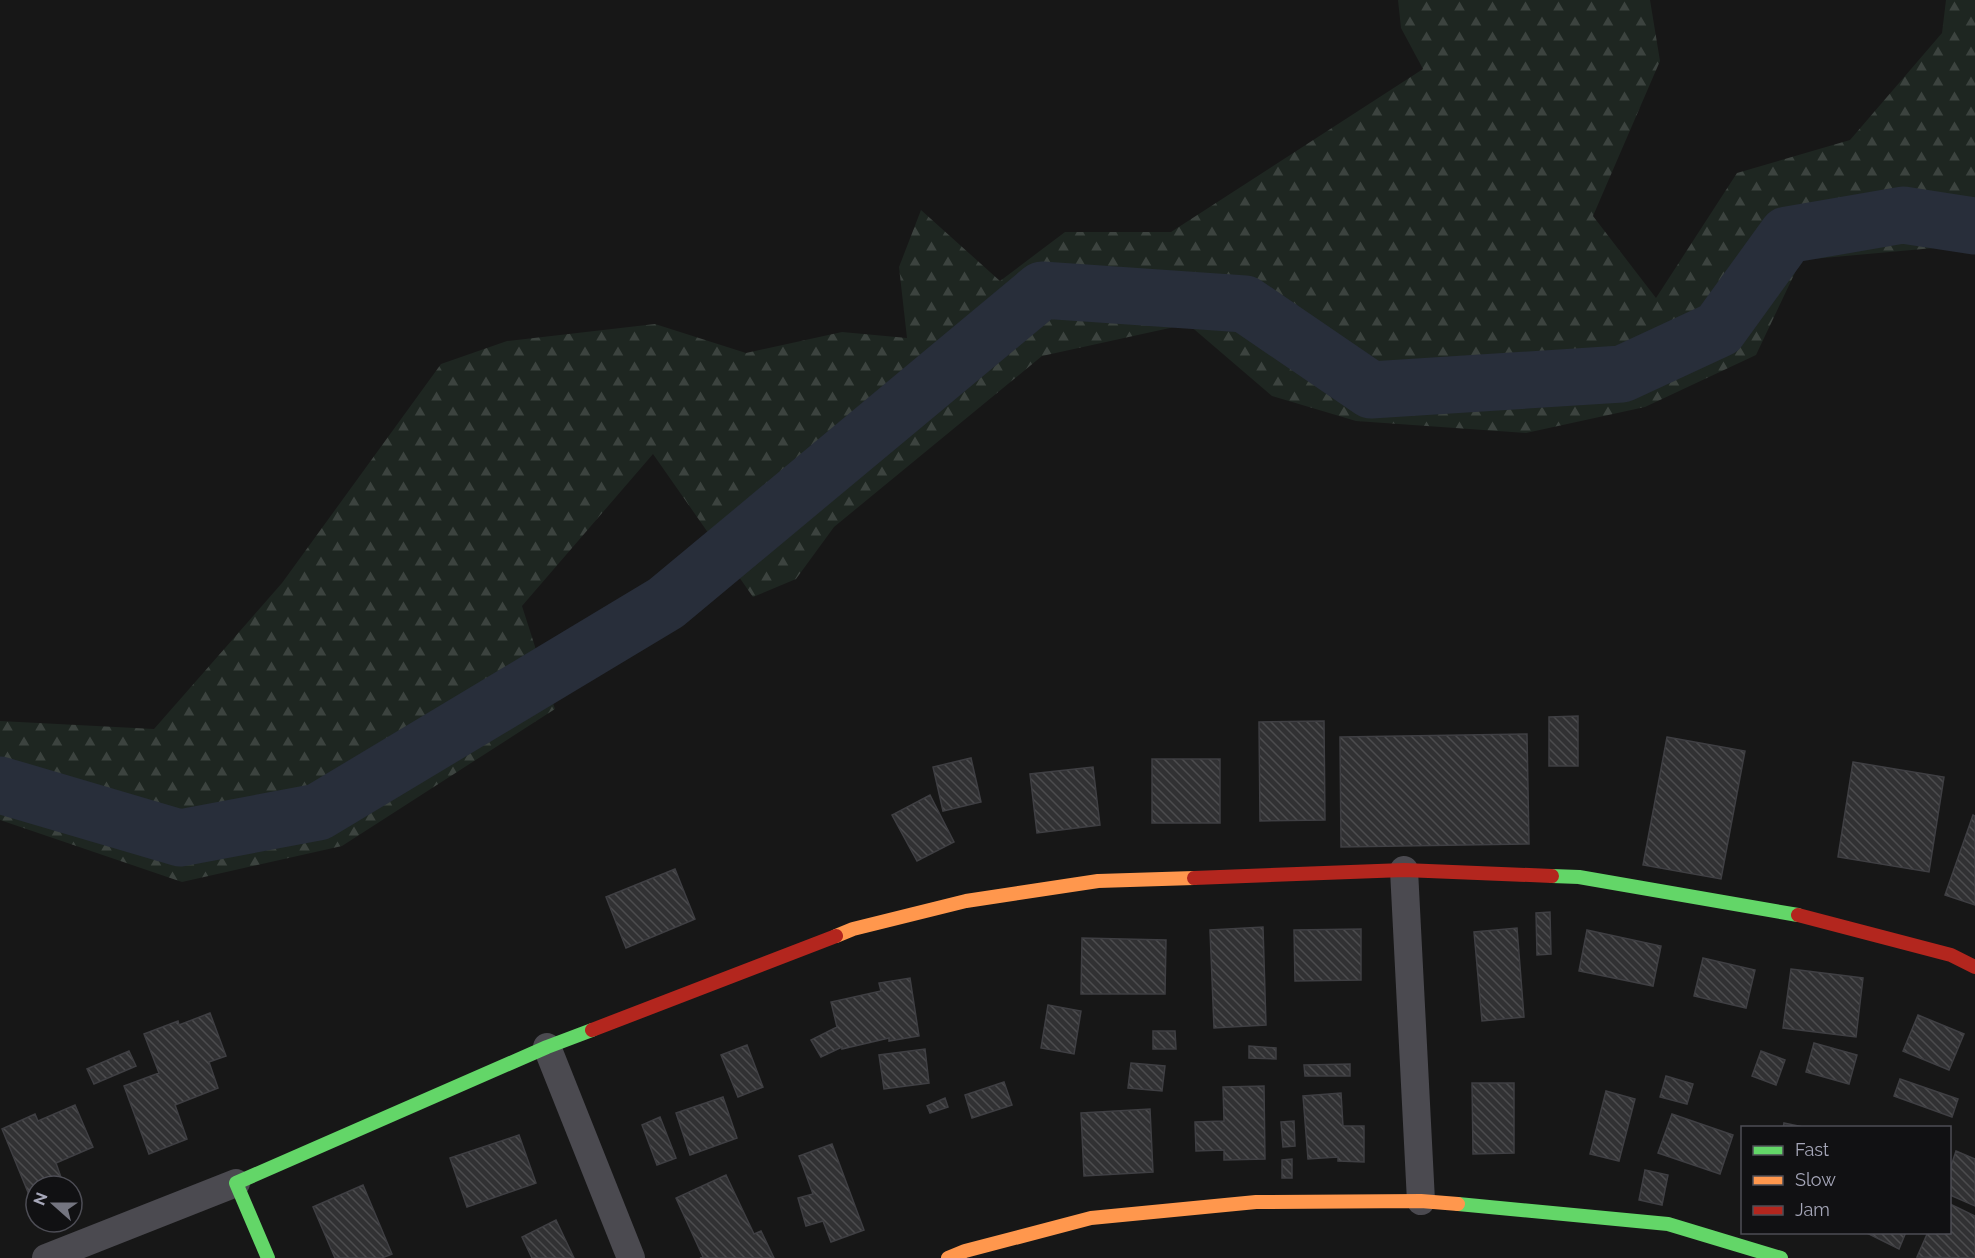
<svg xmlns="http://www.w3.org/2000/svg" width="1975" height="1258" font-family="Raleway,sans-serif">
  <style>
    .forest { fill: url(#forest-firs) }
    .lines { fill: none; stroke-linecap: round; stroke-linejoin: round }
    .river { stroke: #282e3a; stroke-width: 57 }
    .building { fill: url(#building-back-hatch); stroke: #3f3f43; stroke-width: 1.5 }
    .street { stroke: #4b4a50; stroke-width: 28 }
    .fast { stroke: #63d668; stroke-width: 14 }
    .slow { stroke: #ff974d; stroke-width: 14 }
    .jam { stroke: #b3261e; stroke-width: 14 }
  </style>
  <defs>
    <pattern id="forest-firs" width="22" height="20" patternUnits="userSpaceOnUse" patternTransform="scale(1.5)"><rect width="22" height="20" fill="#1e2621"/><path d="M5 1l3.5 6h-7zM16 11l3.5 6h-7z" fill="#3c433f"/></pattern>
    <pattern id="building-back-hatch" width="6" height="6" patternUnits="userSpaceOnUse" patternTransform="scale(1.5)"><rect width="6" height="6" fill="#313133"/><path d="M-1 5l2 2M0 0l6 6M5-1l2 2" fill="none" stroke="#4c4c4e"/></pattern>
  </defs>
  <rect width="100%" height="100%" fill="#171717"/>
  <path class="forest" d="M1398 0H1650L1660 61 1593 216 1656 298 1737 173 1850 140 1942 33 1946 0H1975V248L1967 245 1801 260 1756 355 1645 407 1526 433 1356 421 1272 396 1188 324 1042 356 834 527 796 579 753 597 653 454 522 606 555 709 342 846 182 882 0 820V721L154 729 282 583 441 364 507 341 655 324 746 353 842 332 907 338 899 267 921 210 1000 281 1065 232H1171L1423 69 1401 28Z"/>
  <g class="lines">
    <path class="river" d="M0 785 180 838 318 812 666 603 1042 290 1245 304 1371 390 1622 374 1719 329 1787 235 1903 215 1975 226"/>
  </g>
  <path class="building" d="M1578 716V766H1549V717Z
    M1324 721 1325 820 1260 821 1259 722Z
    M1527 734 1529 844 1341 847 1340 737Z
    M1667 737 1745 751 1721 879 1643 865Z
    M971 758 981 802 943 811 933 767Z
    M1152 759H1220V823H1152Z
    M1853 762 1944 777 1929 872 1838 857Z
    M1093 767 1100 825 1037 833 1030 774Z
    M930 795 954 842 917 861 892 815Z
    M1973 815 1975 816V905L1945 895Z
    M675 869 695 919 626 948 606 897Z
    M1550 912 1551 954 1537 955 1536 913Z
    M1263 927 1266 1025 1214 1028 1210 930Z
    M1517 928 1524 1017 1482 1021 1474 932Z
    M1361 929V980L1295 981 1294 930Z
    M1587 930 1661 946 1653 986 1579 971Z
    M1082 938 1166 940 1165 994H1081Z
    M1703 958 1755 970 1746 1008 1694 996Z
    M1791 969 1863 978 1856 1037 1783 1028Z
    M910 978 919 1036 889 1041V1038L842 1049V1047L821 1057 811 1040 837 1027 831 1002 881 991 879 983Z
    M1048 1005 1081 1011 1074 1054 1041 1048Z
    M210 1013 226 1056 209 1062 218 1088 175 1105 187 1139 149 1154 124 1086 159 1073 144 1034 178 1021 179 1025Z
    M1918 1015 1964 1034 1949 1070 1903 1051Z
    M1153 1031H1175L1176 1049H1153Z
    M1814 1043 1857 1055 1849 1084 1806 1072Z
    M747 1045 763 1087 738 1097 721 1055Z
    M1249 1046 1276 1048V1059L1249 1058Z
    M925 1049 929 1083 884 1089 879 1055Z
    M129 1051 136 1066 94 1084 87 1069Z
    M1761 1051 1785 1060 1776 1085 1752 1076Z
    M1131 1063 1165 1066 1162 1091 1128 1088Z
    M1350 1064V1076H1305L1304 1065Z
    M1666 1076 1693 1084 1687 1104 1660 1097Z
    M1900 1079 1958 1099 1952 1117 1894 1096Z
    M1004 1082 1012 1105 972 1118 965 1095Z
    M1472 1083H1514V1153L1473 1154Z
    M1264 1086 1265 1159 1224 1160V1150L1196 1151 1195 1122 1224 1121 1223 1087Z
    M1606 1091 1635 1099 1619 1161 1590 1154Z
    M1341 1093 1343 1126H1364V1162L1338 1161V1157L1308 1159 1303 1096Z
    M723 1097 737 1138 690 1155 676 1113Z
    M945 1098 948 1107 930 1113 927 1106Z
    M75 1105 93 1147 56 1163 64 1186H36V1200L32 1202 2 1129 35 1114 38 1121Z
    M1150 1109 1153 1172 1084 1176 1081 1113Z
    M1672 1114 1733 1135 1720 1174 1658 1153Z
    M660 1117 676 1158 657 1165 642 1125Z
    M1294 1121 1295 1146 1283 1147 1281 1122Z
    M1784 1123 1808 1128H1783Z
    M519 1135 536 1183 467 1207 450 1158Z
    M832 1144 864 1230 831 1242 823 1221 806 1226 798 1198 813 1194 799 1156Z
    M1956 1151 1975 1159V1206L1950 1195V1169Z
    M1292 1159V1178H1282V1160Z
    M1645 1170 1668 1175 1662 1205 1639 1200Z
    M726 1175 754 1234 761 1231 774 1258H700L703 1257 676 1198Z
    M363 1185 392 1254 382 1258H335L313 1207Z
    M1950 1204 1975 1216V1258L1917 1257 1928 1232H1950Z
    M556 1220 574 1258H532L522 1237Z
    M1865 1232H1906L1899 1249Z"/>
  <g class="lines">
    <path class="street" d="M1404 870 1421 1201
      M547 1047 631 1258
      M46 1258 236 1183"/>
    <path class="fast" d="M1552 876 1579 877 1798 915
      M1458 1204 1668 1224 1781 1258
      M268 1258 236 1183 547 1047 592 1030"/>
    <path class="slow" d="M836 936 853 929 966 901 1098 881 1194 878
      M948 1258 965 1251 1091 1218 1256 1202 1421 1201 1458 1204"/>
    <path class="jam" d="M1194 878 1404 870 1552 876
      M1798 915 1951 955 1975 967
      M592 1030 836 936"/>
  </g>
  <rect x="1741" y="1126" width="210" height="108" fill="#111113" stroke="#4d4d55" stroke-width="1.5"/>
  <rect x="1753" y="1146" width="30" height="9" fill="#63d668" stroke="#4d4d55" stroke-width="1.5"/>
  <text x="1795" y="1156" font-size="18" fill="#a6a7b9">Fast</text>
  <rect x="1753" y="1176" width="30" height="9" fill="#ff974d" stroke="#4d4d55" stroke-width="1.5"/>
  <text x="1795" y="1186" font-size="18" fill="#a6a7b9">Slow</text>
  <rect x="1753" y="1206" width="30" height="9" fill="#b3261e" stroke="#4d4d55" stroke-width="1.5"/>
  <text x="1795" y="1216" font-size="18" fill="#a6a7b9">Jam</text>
  <g transform="translate(54 1204) rotate(291)"><circle r="28" fill="#111113" stroke="#4d4d55" stroke-width="1.5"/>
  <path d="M0-4.5L10 22L0 15L-10 22Z" fill="#747580"/>
  <text y="-9" font-size="16" font-weight="bold" text-anchor="middle" fill="#a6a7b9">N</text>
  </g>
</svg>
